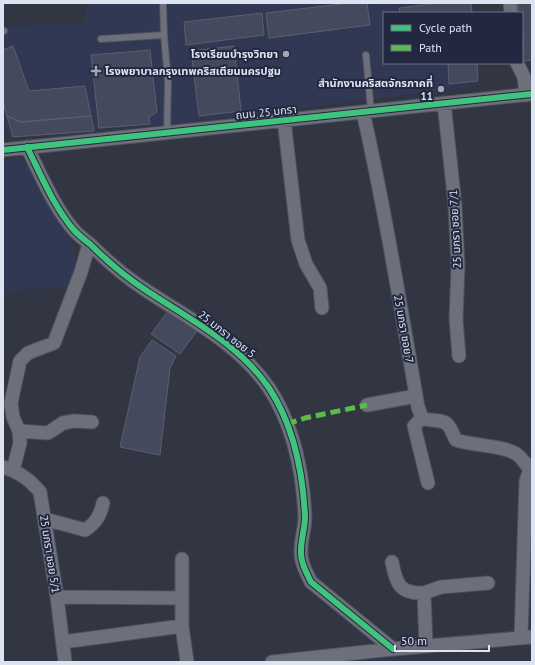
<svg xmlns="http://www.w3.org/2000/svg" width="535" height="665" font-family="'PT Sans','Noto Sans Thai',sans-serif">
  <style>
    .built { fill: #303853 }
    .building { fill: #45495d; stroke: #5c5f6a }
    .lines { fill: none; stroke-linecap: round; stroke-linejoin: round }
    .service-casing { stroke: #4e525d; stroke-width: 8 }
    .minor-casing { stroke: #4e525d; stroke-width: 15 }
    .service { stroke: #6d707a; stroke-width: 6 }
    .minor { stroke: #6d707a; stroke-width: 13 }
    .quiet { stroke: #5cbc4b; stroke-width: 5; stroke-dasharray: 10 5; stroke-linecap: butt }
    .cycleway-casing { stroke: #22283f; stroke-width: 8 }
    .cycleway { stroke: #40c37c; stroke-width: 6 }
    .poi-dot { fill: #a2a6b5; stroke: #22283f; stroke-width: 1.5 }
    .labels { text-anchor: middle; stroke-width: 4; stroke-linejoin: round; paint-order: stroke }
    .poi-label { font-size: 11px; font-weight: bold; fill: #dee3f2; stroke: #22283f; text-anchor: end }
    .street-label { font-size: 11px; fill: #dee3f2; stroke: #22283f }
  </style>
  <rect width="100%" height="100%" fill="#323643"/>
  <path class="built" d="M85 3H473V13H384V63H477L478 86 193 122 9 137 3 114V27L86 22Z
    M21 158 40 173 71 234 76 269 69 286 3 292V160Z"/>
  <path class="building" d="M349 3H367L370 25 269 38 266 13Z
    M439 3H471L472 13H400L399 8Z
    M518 3H532V60L524 61 522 13H519Z
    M262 13 264 35 186 45 184 22Z
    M13 46 29 91 85 86 91 116 21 122 7 116 3 102V50Z
    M234 46 241 111 199 116 191 51Z
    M150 50 157 112 149 117 150 124 99 128 91 55Z
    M448 63H477L478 81 449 84Z
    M7 116 21 122 91 116 94 131 13 137Z
    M168 311 197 331 180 354 151 334Z
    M152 340 176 356 170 368 160 455 120 447 140 357Z"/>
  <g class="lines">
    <g class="service-casing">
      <path id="service" d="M163 3 164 35
        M3 31H4
        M101 39 164 35 168 81 167 133
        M366 55 371 111"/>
    </g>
    <g class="minor-casing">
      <path id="minor" d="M510 3 511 13
        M517 63 524 77 526 95
        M444 103 455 205 458 266 456 319 459 356
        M363 112C385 210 401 309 418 407L422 418C430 422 442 418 448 425 451 428 453 435 456 440 472 446 509 445 520 457 524 461 528 467 531 473
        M284 120 298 240 306 264 320 288 322 308
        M27 147C41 175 53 205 73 229 78 235 85 240 91 245 108 262 127 278 147 291 191 320 239 344 269 388 294 426 303 473 305 517 305 528 301 539 301 550 300 561 306 572 311 582L393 649
        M3 150 532 94
        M367 405 416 396
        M422 418 414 426 428 483
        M19 431 48 433 63 423 74 421 92 422
        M3 467C19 472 29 479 40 492L57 597 65 662
        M13 470 20 443 19 431 13 417 11 403 20 361 28 353 54 343 81 272 89 244
        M45 519 85 530C96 523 100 516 103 503
        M182 559V626L187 662
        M392 562C396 584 400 594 424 593
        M57 597 182 598
        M521 638 526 481 528 475 532 472
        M63 642 182 626
        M426 646 424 593 441 587 488 583
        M272 662 393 649 532 637"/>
    </g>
    <use href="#service" class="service"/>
    <use href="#minor" class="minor"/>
    <path class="quiet" d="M287 424 305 418 367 405"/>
    <g class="cycleway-casing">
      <path id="cycleway" d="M27 147C41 175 53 205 73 229 78 235 85 240 91 245 108 262 127 278 147 291 191 320 239 344 269 388 294 426 303 473 305 517 305 528 301 539 301 550 300 561 306 572 311 582L393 649
        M3 150 532 94"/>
    </g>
    <use href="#cycleway" class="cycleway"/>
  </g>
  <g class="poi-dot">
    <circle cx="286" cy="54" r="4"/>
    <path d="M94 65h4v4h4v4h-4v4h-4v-4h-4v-4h4z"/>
    <circle cx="441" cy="89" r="4"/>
  </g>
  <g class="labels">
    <g class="poi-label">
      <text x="278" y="58">โรงเรียนบำรุงวิทยา</text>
      <text x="105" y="75" text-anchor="start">โรงพยาบาลกรุงเทพคริสเตียนนครปฐม</text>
      <text x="433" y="87">สำนักงานคริสตจักรภาคที่<tspan x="433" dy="13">11</tspan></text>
    </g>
    <g class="street-label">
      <text transform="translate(266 112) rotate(-6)" y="4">ถนน 25 มกรา</text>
      <text transform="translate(455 229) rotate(-93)" y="4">25 มกรา ซอย 7/1</text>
      <text transform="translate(404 329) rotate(80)" y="4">25 มกรา ซอย 7</text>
      <text transform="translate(227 334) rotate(38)" y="4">25 มกรา ซอย 5</text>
      <text transform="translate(50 554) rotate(81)" y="4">25 มกรา ซอย 5/1</text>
    </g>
  </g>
  <rect width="535" height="665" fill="none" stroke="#dee3f2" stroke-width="8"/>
  <rect x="383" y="12" width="140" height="52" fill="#22283f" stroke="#6d7387"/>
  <rect x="391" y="25" width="20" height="6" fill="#40c37c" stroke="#6d7387"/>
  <text x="419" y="32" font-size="12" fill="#dee3f2">Cycle path</text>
  <rect x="391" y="45" width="20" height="6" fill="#5cbc4b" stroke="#6d7387"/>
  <text x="419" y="52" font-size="12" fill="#dee3f2">Path</text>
  <path d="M395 645v6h94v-6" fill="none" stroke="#dee3f2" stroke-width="2"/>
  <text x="401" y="645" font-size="12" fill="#dee3f2" stroke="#22283f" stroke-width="3" paint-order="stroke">50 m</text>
</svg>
